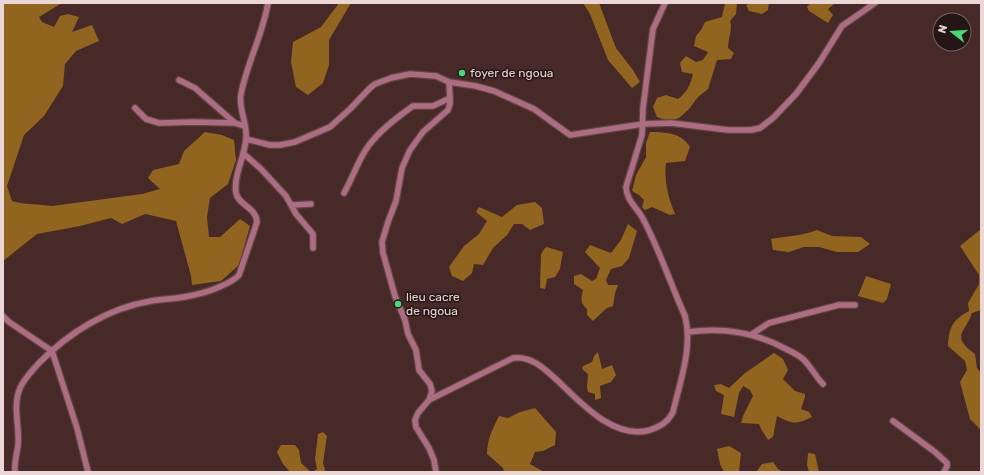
<svg xmlns="http://www.w3.org/2000/svg" width="984" height="475" font-family="Rubik,sans-serif">
  <style>
    .forest { fill: #91641f }
    .lines { fill: none; stroke-linecap: round; stroke-linejoin: round }
    .minor-casing { stroke: #614544; stroke-width: 8 }
    .minor { stroke: #ac6d83; stroke-width: 5.5 }
    .poi-dot { fill: #4ad778; stroke: #241615; stroke-width: 1.5 }
    .labels { text-anchor: middle; stroke-width: 3; stroke-linejoin: round; paint-order: stroke }
    .poi-label { font-size: 12px; fill: #ead6d4; stroke: #241615; text-anchor: start }
  </style>
  <rect width="100%" height="100%" fill="#472928"/>
  <path class="forest" d="M3 3H62L39 17 42 22 54 27 60 16 68 14 79 17 72 32 92 25 99 41 76 51 65 64 63 86 44 116 24 135 7 186 12 201C25 205 39 204 52 206L142 194 160 189 148 178 153 170 179 164 184 151 205 132 222 135 234 140 236 160 228 184 210 198 207 217 209 237H220L240 219 250 226 239 265 221 281 192 285 191 276 176 221 145 214 122 224 111 218 80 226 37 234 3 261Z
    M339 3H351L329 40V65L323 83 308 95 296 87 291 62 293 42 321 27Z
    M583 3H599L616 48 633 70 640 82 632 88 608 60 590 14Z
    M725 3H737L736 14 730 21C733 29 728 38 728 48L734 53 731 59 717 60 708 89 698 97 689 109 679 118 668 121 657 117 653 107 657 98 666 95 678 99C687 92 690 86 693 74L682 72 680 63 686 56 696 62 703 60 708 52 694 46 696 36 701 30 705 22 722 17Z
    M752 3H769L768 10 762 14 749 11 746 5Z
    M810 3H835L828 9 833 15 828 23 809 11 807 7Z
    M650 132C665 132 682 133 690 147L685 161 666 163C664 182 668 197 675 214L670 215 652 207 645 210 642 207 644 200 639 195 632 191 636 175 646 157V143Z
    M535 202 542 208 544 224 530 230 522 224H514L507 235 493 248 483 265 474 264 472 273 463 281 452 276 449 267 464 246 479 234 487 221 476 212 479 207 502 217 517 205Z
    M628 224 637 231 629 258 622 266 611 269 606 280 608 285H618L615 293 613 306 607 308 593 321 587 315V309C580 303 581 298 583 290L574 284V276L581 274 592 281 596 279 600 268 585 252 590 245 611 253 621 240Z
    M981 229V310L972 313C965 334 950 335 975 354L977 368 981 373V430L970 419 960 382 967 370 965 361 948 346C949 328 952 320 969 311L968 303 979 284V275L960 246Z
    M817 230 832 236 861 237 870 244 858 252H837L819 247H804L789 252 773 250 771 239C786 236 802 236 817 230Z
    M547 247 563 252 560 269 555 277 547 279 545 289 540 288 541 254 545 248Z
    M866 276 891 284 887 299 883 303 858 296Z
    M598 352 602 369 612 365 616 375 611 382 600 386 601 398 595 400V394L588 392 587 387 588 374 582 369 583 366 592 362 594 356Z
    M774 353 783 359 788 370 783 379 795 391 805 394V397L801 409 809 412 812 417C795 425 792 424 777 416L773 437 768 440 761 429 759 424 741 423 743 416 753 396 750 390 743 386 739 393 734 417 721 414 724 395 716 391 714 385 721 384 729 388 745 373Z
    M535 408 556 432 555 445 543 451 535 452 530 464 544 472H504L503 468 487 454C487 439 493 428 499 416L508 418 520 412Z
    M323 432 327 436 323 463 325 470 324 472H312L317 469 315 459 318 434Z
    M281 445H295L299 450 301 463 311 472H290L283 464 277 452Z
    M729 446 741 453 739 472H724L720 464 717 449Z
    M808 453 815 454 819 472H809L807 465Z
    M773 462 778 469 783 472H756L762 464Z"/>
  <g class="lines">
    <g class="minor-casing">
      <path id="minor" d="M179 80 195 88 235 123
        M135 108 146 119 159 123 194 122 235 123 244 126
        M246 139 270 145H280L295 142 330 127 350 109 370 88 375 84 391 78 410 74 436 76 449 82 476 86 494 91 534 109 570 135 643 124 671 123 728 130H751L760 128 773 118 796 94 819 63 842 26 875 3
        M243 153 261 169 286 196 296 214 313 234V248
        M344 193C352 179 357 164 365 151 376 133 396 118 413 106H433L450 98 449 82
        M292 205 311 204
        M3 316 9 322 52 351 77 428 88 472
        M688 332C722 327 755 332 786 349 792 352 799 355 804 360 811 367 816 377 823 384
        M752 334 769 323 839 305H855
        M429 400 432 391 430 384 419 370 416 350 408 334 405 320 395 296 383 253 382 242 388 222 396 201 402 168 410 150 423 132 448 110 450 104V98
        M893 421 935 452 947 463V466L944 472
        M15 472C14 462 17 454 18 445 20 426 12 407 20 388 24 379 32 371 38 364 68 333 108 308 151 301 162 299 173 299 184 297 196 295 208 292 219 287 226 284 234 281 239 275L257 222C256 207 238 205 236 193 233 177 245 155 246 139 248 124 238 109 241 94 247 63 263 34 268 3
        M436 472 434 460 429 448 416 427 415 420 418 413 429 400 513 358C532 355 547 371 560 383 583 405 615 440 650 430 661 426 668 422 673 412 680 382 693 347 685 316 670 283 659 248 642 217 636 207 626 199 626 187L642 135 643 108 653 29 665 3"/>
    </g>
    <use href="#minor" class="minor"/>
  </g>
  <g class="poi-dot">
    <circle cx="462" cy="73" r="4"/>
    <circle cx="398" cy="304" r="4"/>
  </g>
  <g class="labels">
    <g class="poi-label">
      <text x="470" y="77">foyer de ngoua</text>
      <text x="406" y="301">lieu cacre<tspan x="406" dy="14">de ngoua</tspan></text>
    </g>
  </g>
  <rect width="984" height="475" fill="none" stroke="#ead6d4" stroke-width="8"/>
  <g transform="translate(952 32) rotate(287)"><circle r="19" fill="#241615" stroke="#736361"/>
  <path d="M0-3L7 15L0 10L-7 15Z" fill="#4ad778"/>
  <text y="-6" font-size="11" font-weight="bold" text-anchor="middle" fill="#ead6d4">N</text>
  </g>
</svg>
